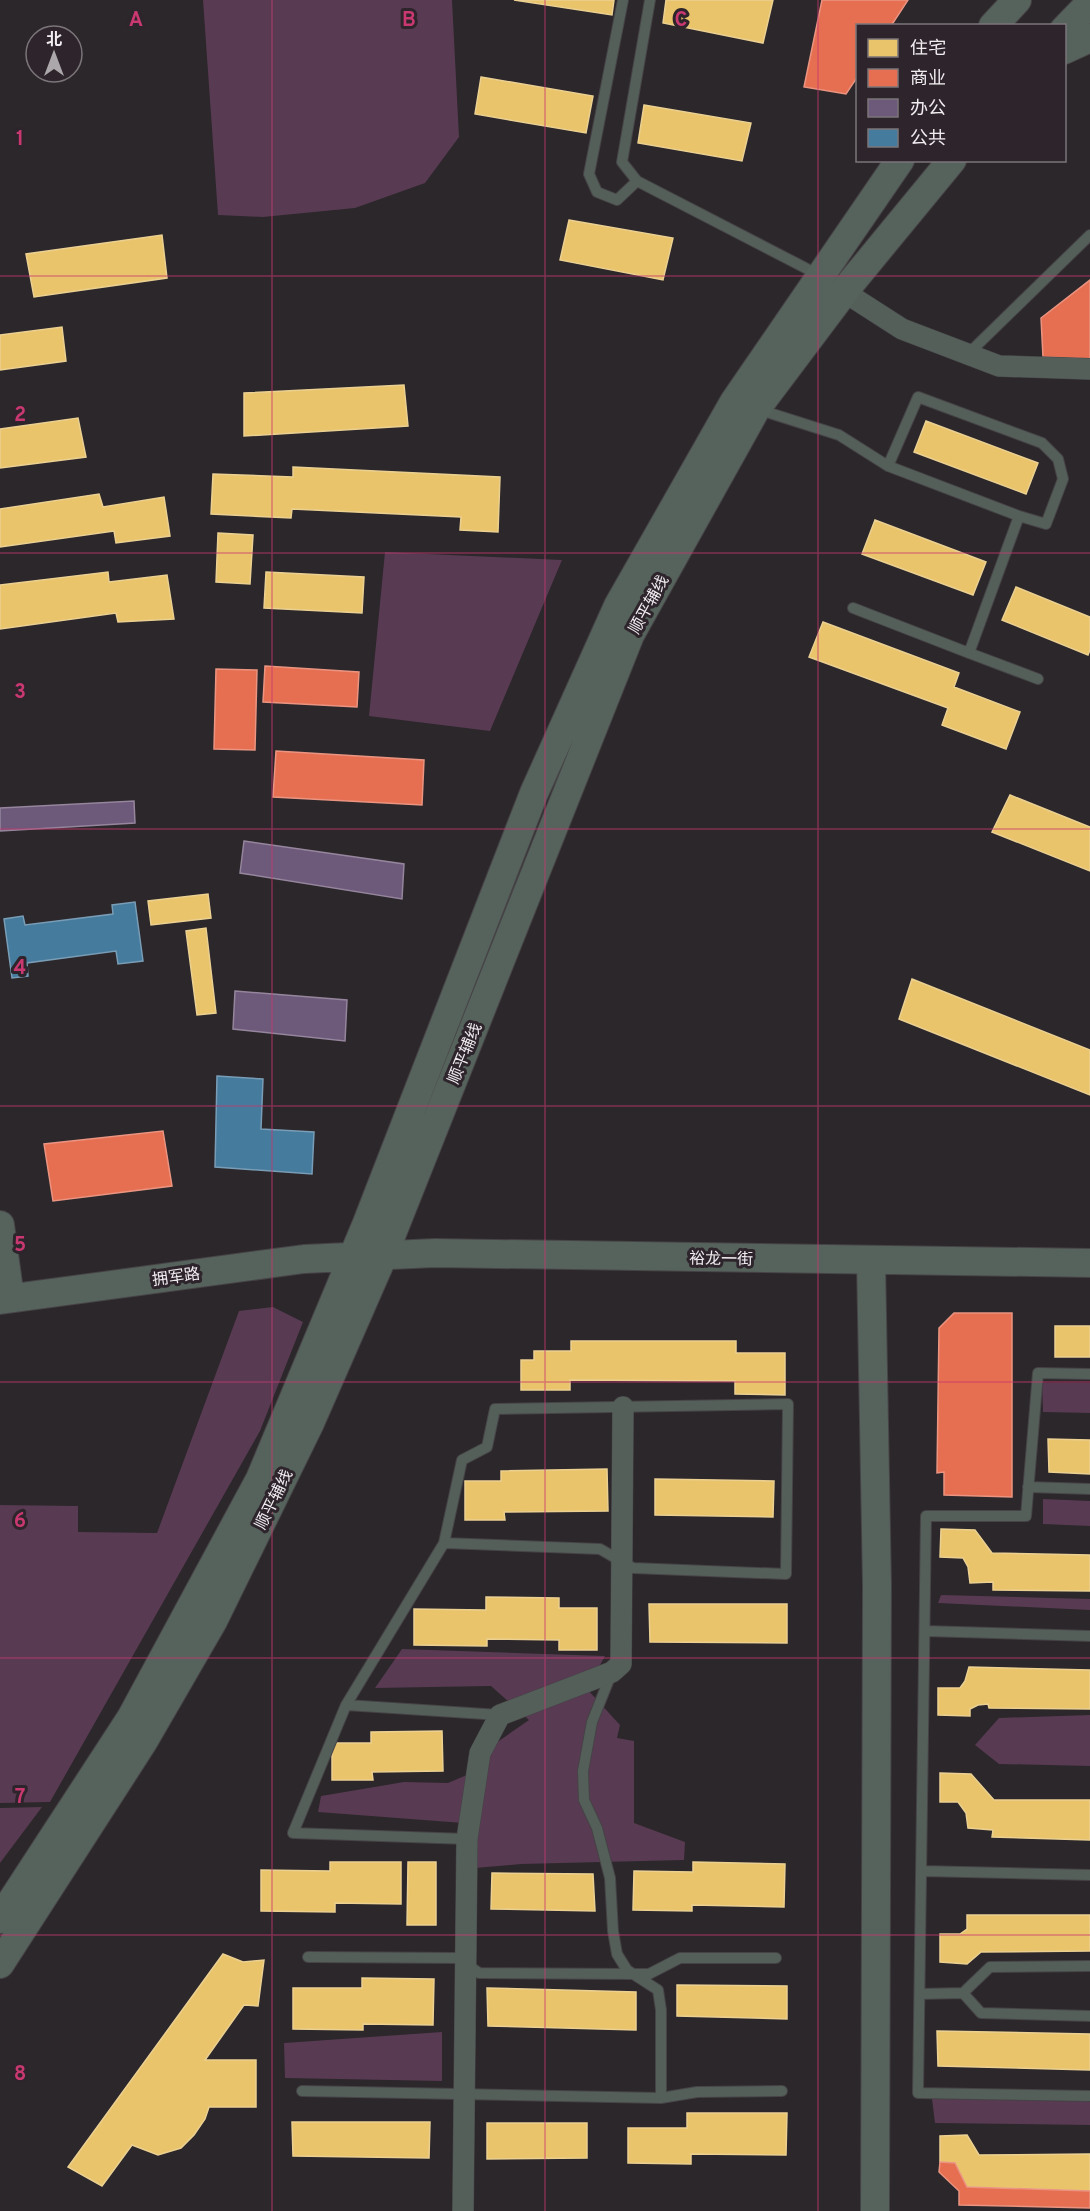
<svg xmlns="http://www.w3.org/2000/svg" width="1090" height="2211" font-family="Overpass,'Noto Sans SC',sans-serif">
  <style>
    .green { fill: #583a52 }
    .homes { fill: #e9c46a; stroke: #ebd092; stroke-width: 1.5 }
    .shops { fill: #e76f51; stroke: #ea9481; stroke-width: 1.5 }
    .offices { fill: #6d597a; stroke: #95859d; stroke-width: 1.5 }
    .public { fill: #457b9d; stroke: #799db6; stroke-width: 1.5 }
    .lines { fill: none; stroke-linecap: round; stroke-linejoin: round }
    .lane-casing { stroke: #464346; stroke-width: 12 }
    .street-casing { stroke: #464346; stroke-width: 22 }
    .secondary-casing { stroke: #464346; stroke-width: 30 }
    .lane { stroke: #545f5a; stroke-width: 10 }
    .street { stroke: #545f5a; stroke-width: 21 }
    .secondary { stroke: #56625c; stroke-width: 28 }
    .grid { fill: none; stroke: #c93871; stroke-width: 1.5; stroke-opacity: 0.55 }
    .labels { text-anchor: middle; stroke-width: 6; stroke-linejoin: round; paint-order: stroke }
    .street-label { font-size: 16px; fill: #f1ecf0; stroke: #2d252b }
    .grid-label { font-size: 20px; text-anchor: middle; font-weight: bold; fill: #c93871; stroke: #2d252b; stroke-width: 6; stroke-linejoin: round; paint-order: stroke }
  </style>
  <rect width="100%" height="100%" fill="#2b272a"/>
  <path class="green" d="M203 0H452L459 137 425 183 355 208 263 217 218 215Z
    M385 552 562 560 490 731 369 716Z
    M273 1307 303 1322 260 1431 50 1802 0 1803V1505L78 1506V1532L157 1533 239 1311Z
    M1042 1383H1090V1413L1043 1412Z
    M1043 1499 1090 1501V1526L1043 1524Z
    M941 1595 1090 1599V1610L938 1603Z
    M402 1649 605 1656 587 1689 620 1725 617 1738 634 1741V1823L685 1842 684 1860 521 1864 475 1868 476 1824 318 1812 321 1796 404 1782 448 1783 483 1768 493 1745 529 1720 491 1686 375 1688Z
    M1090 1715V1766L999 1764 975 1745 999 1718Z
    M42 1807 0 1863V1808Z
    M442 2032V2081L285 2078 284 2043Z
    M1090 2093V2125L935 2123 932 2099Z"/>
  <path class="homes" d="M514 0H614L612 15Z
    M666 0H773L763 43 663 23Z
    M481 77 593 96 586 133 475 114Z
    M644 105 751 123 742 161 638 143Z
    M569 220 673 238 663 280 560 260Z
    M162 235 167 278 34 297 26 254Z
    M62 327 66 361 0 370V335Z
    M404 385 408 426 244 436V393Z
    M78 418 86 457 0 468V429Z
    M926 421 1038 463 1026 494 914 452Z
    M293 467 500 477 498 532 460 530 461 517 292 509 291 518 211 514 213 474 293 477Z
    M99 494 103 507 164 497 170 536 116 543 114 531 0 547V509Z
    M875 520 986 562 973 595 862 554Z
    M218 533 253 535 250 584 216 582Z
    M108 572 109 582 167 575 174 619 118 622 116 613 0 629V585Z
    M266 572 364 577 362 613 264 608Z
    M1016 587 1090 617V650L1088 655 1002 620Z
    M823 622 959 673 954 687 1020 712 1006 749 942 725 948 708 809 657Z
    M1010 795 1090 827V871L992 832Z
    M208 894 211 918 151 925 148 901Z
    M206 928 216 1013 197 1015 186 931Z
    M912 979 1090 1050V1095L899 1019Z
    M1055 1326H1090V1357H1055Z
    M571 1341H736V1353H785V1395L735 1394V1381L570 1380V1390H521V1360H534V1351H571Z
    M1048 1439 1090 1440V1474L1049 1472Z
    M607 1469 608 1511 504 1512 505 1520H465V1481H501V1471Z
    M655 1479 774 1481 773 1517 655 1515Z
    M941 1529 975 1530 992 1553 1090 1555V1591L993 1590V1582L970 1583 968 1567 963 1558 940 1557Z
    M486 1597 559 1598V1608H597V1650H559V1640L487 1639V1646L414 1645V1609L486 1610Z
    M649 1604H787V1643L650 1642Z
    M969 1667 1090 1670V1709L989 1708 988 1704 978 1705 970 1709V1716L938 1715V1688H960L965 1681Z
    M442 1731 443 1771 372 1772 373 1780H332V1743H371V1732Z
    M940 1773 971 1774 994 1800H1090V1840L992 1837 993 1830 968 1828 966 1813 958 1802H940Z
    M330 1862H401V1904L335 1903V1912L261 1911V1870L330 1871Z
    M408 1862H436V1925H407Z
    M693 1862 785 1864 784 1907 692 1905V1911L633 1910 634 1871 693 1872Z
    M492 1873 593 1874 595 1911 491 1909Z
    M967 1915H1090V1951L981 1952 967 1964 940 1962V1934H960L967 1929Z
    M223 1954 243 1962 264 1960 258 2006 244 2005 205 2060H256V2107H209L205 2119 194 2135 181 2148 158 2155 132 2145 102 2186 68 2167Z
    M362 1978 434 1979 433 2025 363 2024V2030L293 2029V1988H362Z
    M677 1985 787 1986V2019L677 2016Z
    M487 1988 636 1992V2030L488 2026Z
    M937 2031 1090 2034V2070L938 2066Z
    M687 2113H787L786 2155 691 2154V2164L628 2163V2128H687Z
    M292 2122H430L429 2158 293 2156Z
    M487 2123H587V2158L487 2159Z
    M967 2135 979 2155 1090 2154V2191L967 2187 955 2163 940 2162V2136Z"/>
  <path class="shops" d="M822 0H908L891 26H858V76L846 94 804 87Z
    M1090 280V359L1043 357 1041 318Z
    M265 666 359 672 357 707 263 702Z
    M216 669 257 670 255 750 214 749Z
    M276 751 424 760 422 805 273 797Z
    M163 1131 172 1186 53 1201 44 1144Z
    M954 1313H1012V1497L944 1495V1472L937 1473 939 1328Z
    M940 2162 955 2163 967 2187 1090 2191V2208L959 2205V2191L939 2172Z"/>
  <path class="offices" d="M134 801 135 823 0 831V808Z
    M244 841 404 864 402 899 240 873Z
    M235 991 347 1000 345 1041 233 1029Z"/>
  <path class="public" d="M135 902 143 961 118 964 116 951 27 963 28 976 12 978 4 919 23 916 25 925 113 914 112 905Z
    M217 1076 263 1079 261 1129 314 1132 312 1174 215 1167Z"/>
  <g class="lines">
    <g class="lane-casing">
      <path id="lane" d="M623 0 589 174 597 192 617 200 637 181
        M650 0 622 162 637 181 819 275
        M968 354 1090 235
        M757 409 839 435 888 466 1019 516 969 653 853 608
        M888 466 918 397 1042 443 1058 459 1063 479 1046 524 1019 516
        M969 653 1038 679
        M1090 1374 1038 1373 1026 1516H926L918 2093 1090 2096
        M788 1404 786 1574 633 1568 600 1549 444 1543 462 1460 487 1447 495 1409Z
        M1028 1487 1090 1489
        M444 1543 346 1705 500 1715
        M925 1631 1090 1636
        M346 1705 293 1833 467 1839
        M922 1871 1090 1875
        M308 1957 458 1958 479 1973 634 1974H649L680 1958H776
        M963 1993 981 2013 1090 2016
        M920 1994 963 1993 990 1967 1090 1966
        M302 2091 661 2098V2010L658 1990 627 1970 617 1954 613 1931 610 1878 597 1828 584 1800 583 1771 592 1722 612 1672
        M661 2098 697 2092 782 2091"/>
    </g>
    <g class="street-casing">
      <path id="street" d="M832 284 902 329 999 366 1090 369
        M463 2211 467 1839 480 1753 500 1715 612 1672 621 1664 623 1407"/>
    </g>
    <g class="secondary-casing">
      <path id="secondary" d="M993 26 1017 0
        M1064 30 1090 3
        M1064 50 1090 38
        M0 1225 10 1298
        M871 1261 877 1586 875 2211
        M0 1300 304 1259 435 1253 1090 1263
        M0 1919 131 1718 260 1479 367 1223 534 793 618 606 734 402 900 160
        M0 1964 143 1742 213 1621 310 1423 383 1256 630 635 756 409 850 284 952 160"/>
    </g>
    <use href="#lane" class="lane"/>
    <use href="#street" class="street"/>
    <use href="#secondary" class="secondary"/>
  </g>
  <path class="grid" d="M272 0V2211M545 0V2211M818 0V2211M0 276H1090M0 553H1090M0 829H1090M0 1106H1090M0 1382H1090M0 1658H1090M0 1935H1090"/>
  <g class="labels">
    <g class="street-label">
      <text transform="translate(648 604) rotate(-61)" y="6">顺平辅线</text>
      <text transform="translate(464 1053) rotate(-68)" y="6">顺平辅线</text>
      <text transform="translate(721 1258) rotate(1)" y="6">裕龙一街</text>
      <text transform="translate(176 1276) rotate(-8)" y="6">拥军路</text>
      <text transform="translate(273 1499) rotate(-64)" y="6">顺平辅线</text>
    </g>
  </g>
  <g class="grid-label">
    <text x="136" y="26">A</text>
    <text x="409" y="26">B</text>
    <text x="681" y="26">C</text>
    <text x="20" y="145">1</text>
    <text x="20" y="421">2</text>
    <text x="20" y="698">3</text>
    <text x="20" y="974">4</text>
    <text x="20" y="1251">5</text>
    <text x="20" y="1527">6</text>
    <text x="20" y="1803">7</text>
    <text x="20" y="2080">8</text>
  </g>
  <rect x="856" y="24" width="210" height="138" fill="#2d252b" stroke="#7b757a" stroke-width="1.5"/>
  <rect x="868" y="39" width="30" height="18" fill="#e9c46a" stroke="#7b757a" stroke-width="1.5"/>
  <text x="910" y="54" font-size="18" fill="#f1ecf0">住宅</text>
  <rect x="868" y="69" width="30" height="18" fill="#e76f51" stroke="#7b757a" stroke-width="1.5"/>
  <text x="910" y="84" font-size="18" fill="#f1ecf0">商业</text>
  <rect x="868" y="99" width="30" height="18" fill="#6d597a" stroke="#7b757a" stroke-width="1.5"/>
  <text x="910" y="114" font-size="18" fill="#f1ecf0">办公</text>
  <rect x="868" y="129" width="30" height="18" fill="#457b9d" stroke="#7b757a" stroke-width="1.5"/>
  <text x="910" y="144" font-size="18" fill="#f1ecf0">公共</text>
  <g transform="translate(54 54)"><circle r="28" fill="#2d252b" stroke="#7b757a" stroke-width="1.5"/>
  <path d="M0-4.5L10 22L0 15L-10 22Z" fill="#aca7ab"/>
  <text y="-9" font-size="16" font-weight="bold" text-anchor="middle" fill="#f1ecf0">北</text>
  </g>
</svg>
